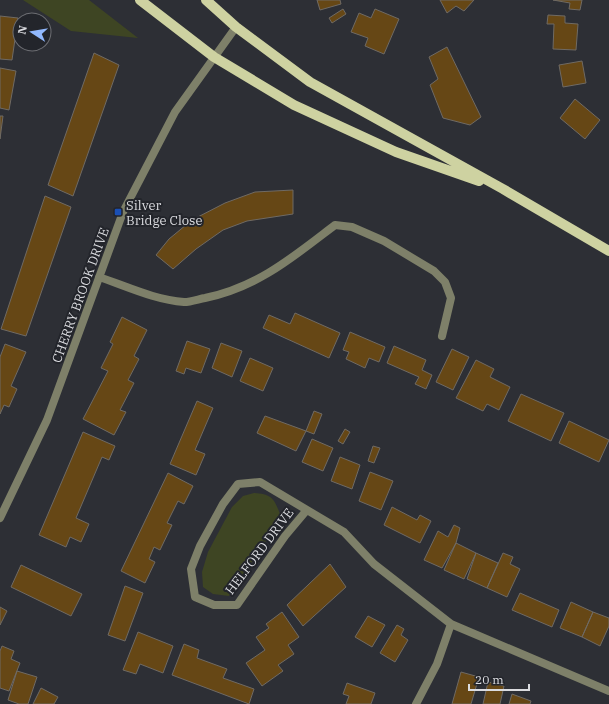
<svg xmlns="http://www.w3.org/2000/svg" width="609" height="704" font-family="'IBM Plex Serif',serif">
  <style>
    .green { fill: #3e4523 }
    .building { fill: #664715; stroke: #6f6a64 }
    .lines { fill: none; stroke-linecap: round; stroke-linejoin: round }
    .street { stroke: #7e8069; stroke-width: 8 }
    .primary { stroke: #ced2a1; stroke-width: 10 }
    .transit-dot { fill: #1a4fb4; stroke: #23252b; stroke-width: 1.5 }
    .labels { text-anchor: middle; stroke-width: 4; stroke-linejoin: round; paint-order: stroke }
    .poi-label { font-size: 13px; fill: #dbdce0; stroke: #23252b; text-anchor: start }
    .street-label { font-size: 13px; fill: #dbdce0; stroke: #23252b }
  </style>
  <rect width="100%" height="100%" fill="#2d2f35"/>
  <path class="green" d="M23 0H89L138 38 71 31Z
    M254 493C271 494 274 498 280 514L272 532 229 596 213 594 203 587 202 572 208 552 232 507 243 496Z"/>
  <path class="building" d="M317 0H340L341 4 320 10Z
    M440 0H474L464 11 456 6 447 13Z
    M553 0H582L580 10 569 9 570 3Z
    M343 9 346 14 332 23 329 18Z
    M375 9 399 19 384 54 365 46 368 38 351 32 359 13 371 18Z
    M548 15 565 16V23L578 24 576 50 553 49 554 24H547Z
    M0 16 18 18 12 60 0 59Z
    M447 47 481 117 470 125 443 118 430 85 438 79 429 57Z
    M94 53 119 65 73 196 48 185Z
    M582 61 586 83 563 87 559 65Z
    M0 68 16 71 9 110 0 108Z
    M575 99 600 120 585 139 560 118Z
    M0 116H3L0 139Z
    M293 190V214L247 221 223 230 196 249 173 269 156 255 169 239 192 220 225 203 255 192Z
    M45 196 71 207 26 336 1 329Z
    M295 313 340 333 329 358 263 328 269 315 290 324Z
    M122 317 147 330 134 356 139 359 128 380 134 383 120 410 126 412 114 435 83 419 108 371 101 368 113 344 110 342Z
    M350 332 385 347 379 362 369 358 365 368 346 359 349 352 343 350Z
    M187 341 210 349 201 373 186 368 184 374 176 371Z
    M221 343 242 351 232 377 212 368Z
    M5 344 26 352 11 386 17 389 9 407 4 405 0 414V357Z
    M394 346 426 360 422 370 432 375 426 389 415 384 419 377 387 363Z
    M452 349 469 357 453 390 436 382Z
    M250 358 273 368 263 391 240 381Z
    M476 360 494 369 490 377 510 387 499 410 487 404 483 411 456 398Z
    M521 394 564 413 551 441 508 421Z
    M197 401 213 408 195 450 205 454 196 475 170 464Z
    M314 411 322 414 314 434 306 431Z
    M265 416 306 431 296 451 257 433Z
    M569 421 609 440 599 462 559 443Z
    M345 429 350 432 343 444 338 441Z
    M83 432 115 446 109 460 102 457 76 518 89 524 81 542 70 537 66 547 39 535Z
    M312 439 333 448 323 471 302 462Z
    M373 446 380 448 374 463 368 461Z
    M340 457 360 465 352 489 331 481Z
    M370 472 393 481 381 510 359 501Z
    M168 473 193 486 184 504 178 501 167 523 172 525 160 550 154 547 149 559 155 562 145 583 121 571Z
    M392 507 417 520 420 515 431 521 420 543 384 525Z
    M454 525 460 528 456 543 442 568 424 560 438 531 448 537Z
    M456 543 476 553 464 579 444 570Z
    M476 553 498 563 487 588 467 579Z
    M503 553 513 557 510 564 520 569 507 597 487 588Z
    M330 564 346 587 303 626 287 605Z
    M21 565 82 594 71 616 11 587Z
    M125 586 143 593 125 641 108 635Z
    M520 593 559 610 552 627 512 610Z
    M571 602 593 612 582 637 560 628Z
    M0 607 7 611 0 625Z
    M282 612 299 637 288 645 294 654 278 665 283 671 262 686 246 663 265 650 256 637 269 628 266 624Z
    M593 612 609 618V626L600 646 582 637Z
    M368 616 385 625 372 647 355 637Z
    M397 625 404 629 401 635 408 640 395 662 380 653Z
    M138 632 173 646 163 673 140 664 136 674 123 670Z
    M184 644 199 650 197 658 227 669 223 678 254 689 249 704 172 675Z
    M2 646 14 651 11 659 20 663 9 691 0 688V651Z
    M17 671 37 677 28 704H19L8 700Z
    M461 672 479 677 471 704H452Z
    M488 682 504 686 500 704H483Z
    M347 683 375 693 371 704H346L349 696 343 694Z
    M41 688 58 697 54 704H33Z
    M512 694 531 701 530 704H509Z"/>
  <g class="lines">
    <path class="street" d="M99 277C126 286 155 300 184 302 191 302 199 299 205 298 258 287 293 257 335 225L352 227 384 241 434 271 445 282 451 298 442 336
      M306 511 285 536 237 605H214L195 597 191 569 200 546 223 504 238 484 260 482 344 532 374 564 451 624 437 664 416 704
      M0 518 47 420 123 212 175 112 236 27
      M451 624 609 691"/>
    <path class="primary" d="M140 0 214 57 294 105 396 152 479 181
      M206 0 236 27 310 82 503 189 609 251"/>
  </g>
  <rect class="transit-dot" x="114" y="208" width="8" height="8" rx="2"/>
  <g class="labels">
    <g class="poi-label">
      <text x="126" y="210">Silver<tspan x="126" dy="15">Bridge Close</tspan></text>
    </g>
    <g class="street-label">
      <text transform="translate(80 295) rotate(-70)" y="5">CHERRY BROOK DRIVE</text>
      <text transform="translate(259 551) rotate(-53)" y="5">HELFORD DRIVE</text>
    </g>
  </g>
  <g transform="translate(32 32) rotate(282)"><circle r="19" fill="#23252b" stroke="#6d6e73"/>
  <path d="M0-3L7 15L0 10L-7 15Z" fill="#91b8fd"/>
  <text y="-6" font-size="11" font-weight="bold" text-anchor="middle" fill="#dbdce0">N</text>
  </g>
  <path d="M469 684v6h60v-6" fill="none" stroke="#dbdce0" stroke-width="2"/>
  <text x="475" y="684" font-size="12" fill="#dbdce0" stroke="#23252b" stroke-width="3" paint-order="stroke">20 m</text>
</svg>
